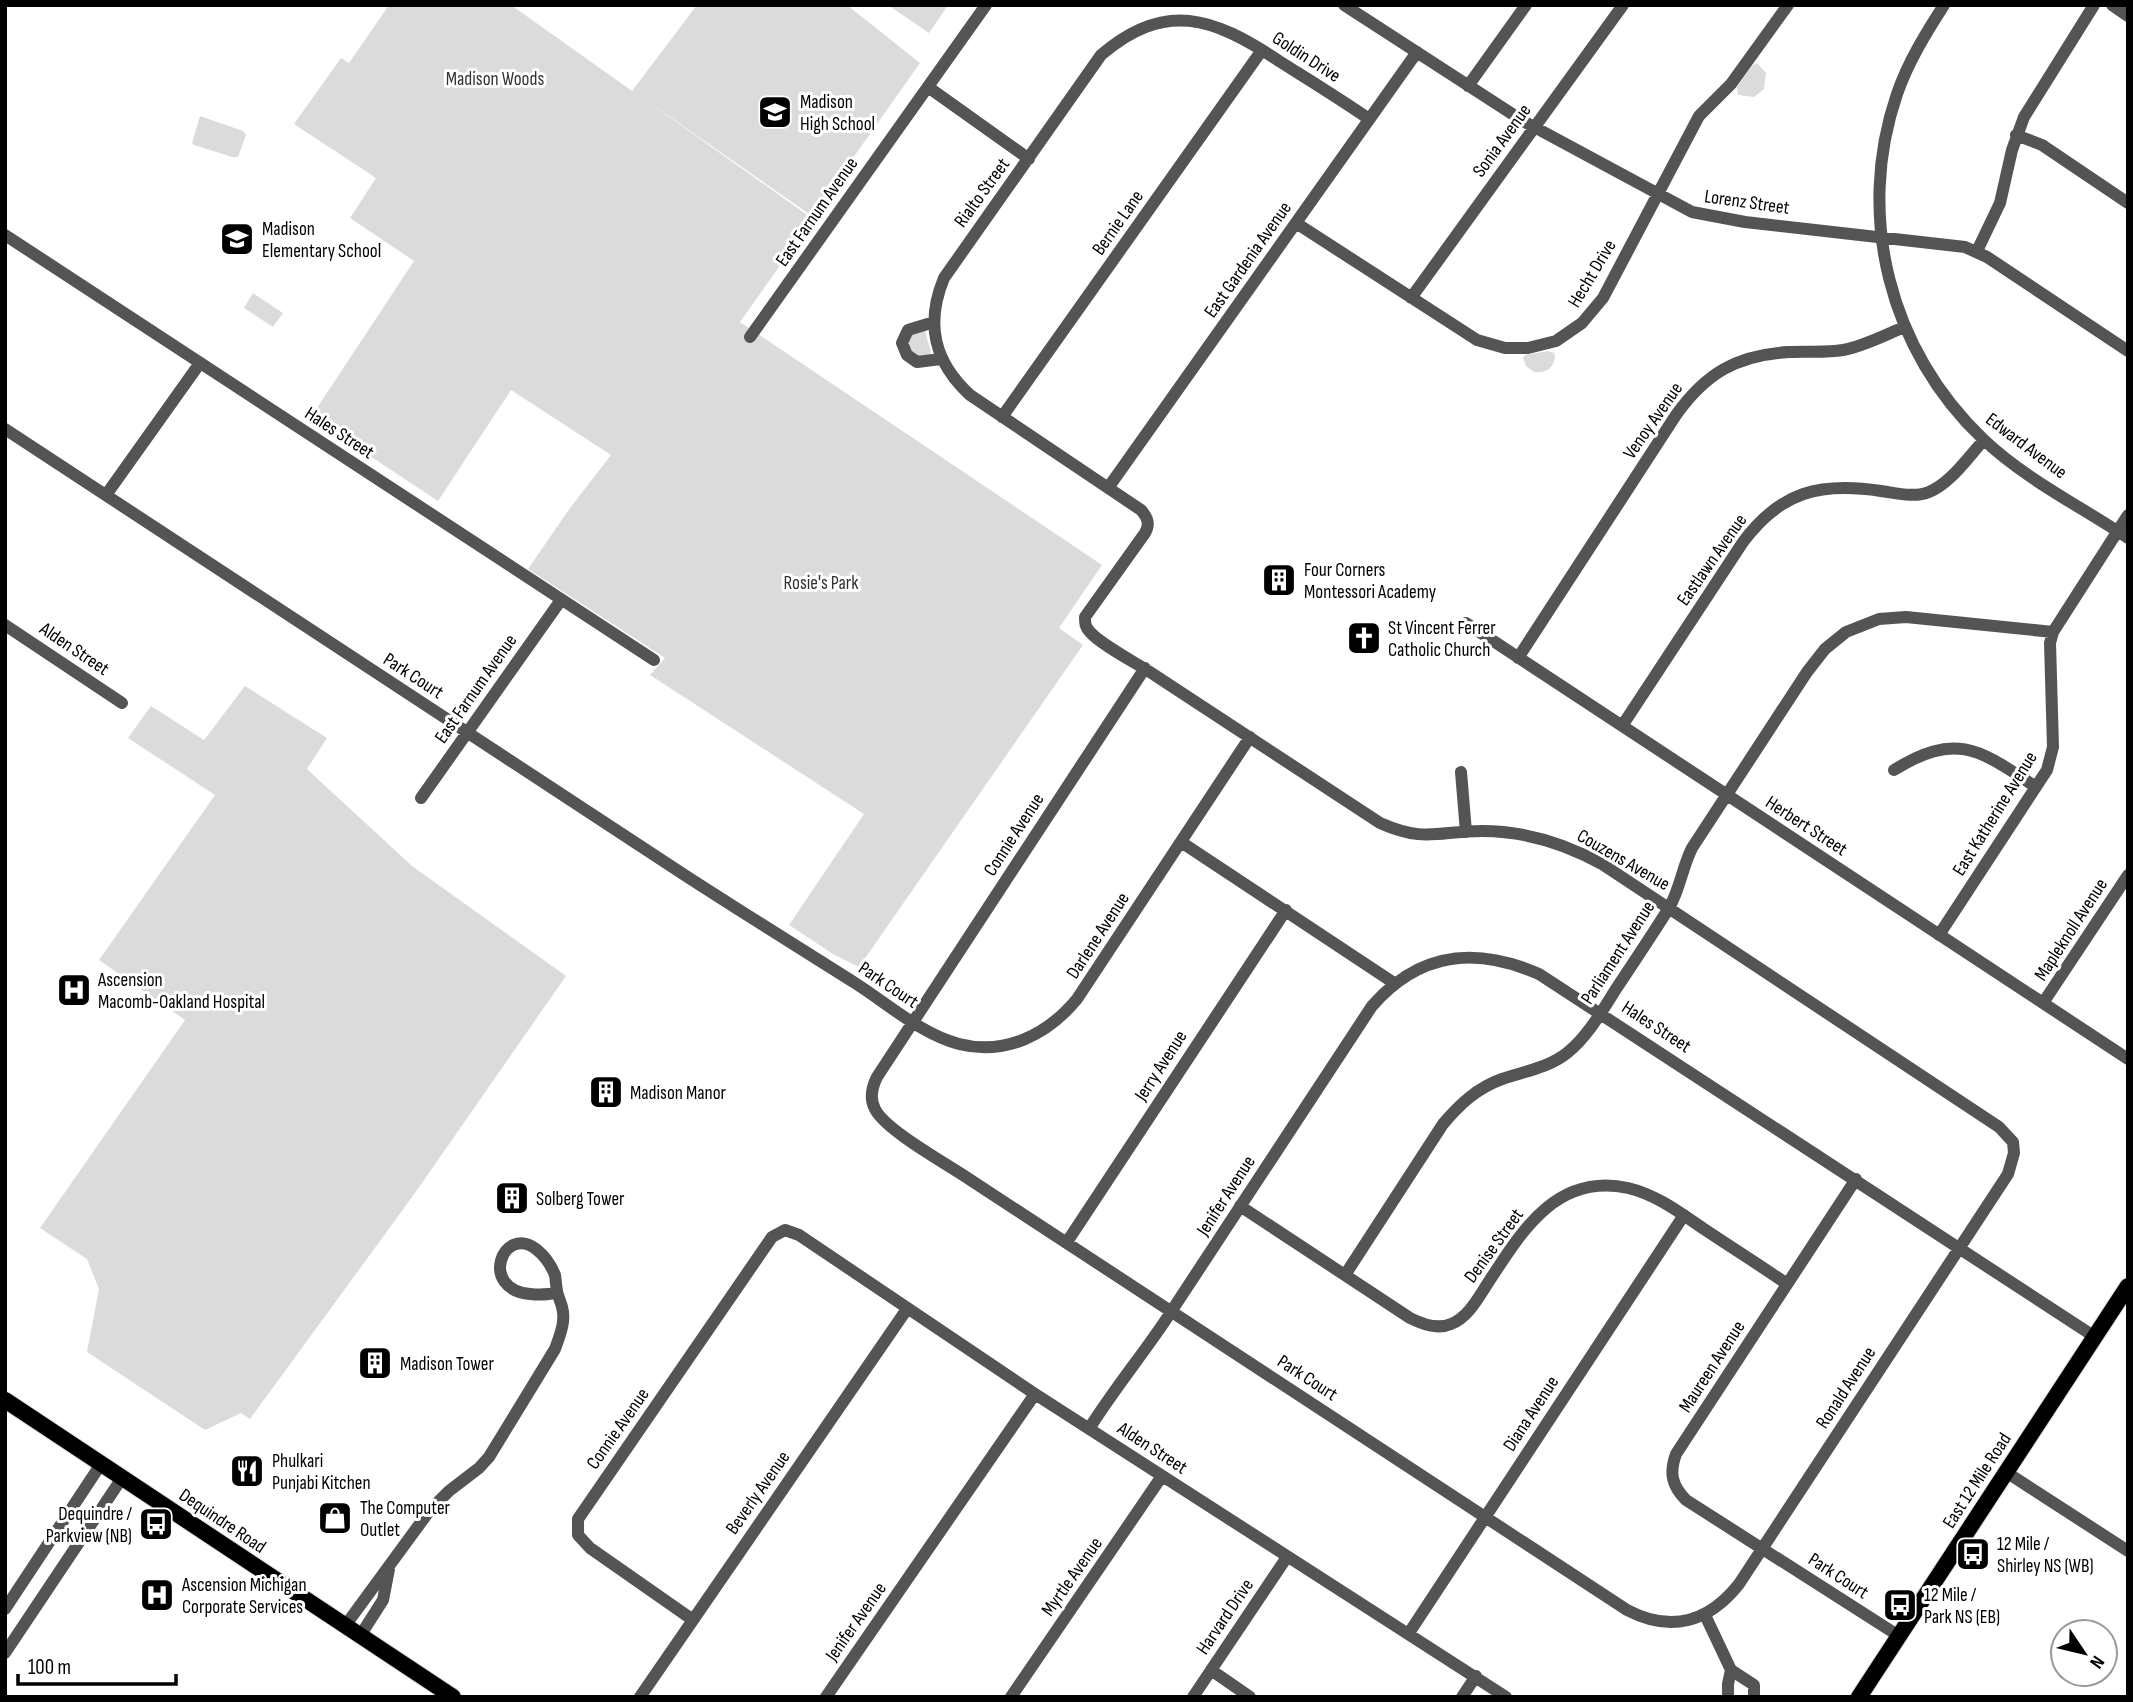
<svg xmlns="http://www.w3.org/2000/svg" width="2133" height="1702" font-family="'Sofia Sans Condensed',sans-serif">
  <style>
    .green { fill: #dbdbdb }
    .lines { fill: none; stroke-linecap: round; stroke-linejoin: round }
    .major-casing { stroke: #dbdbdb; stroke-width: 18 }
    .minor { stroke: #545454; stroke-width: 12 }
    .major { stroke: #000; stroke-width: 16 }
    .labels { text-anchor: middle; stroke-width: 6; stroke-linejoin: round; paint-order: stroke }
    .street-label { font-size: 19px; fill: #000; stroke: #fff }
    .park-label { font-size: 19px; fill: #323232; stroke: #fff }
    .poi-label { font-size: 19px; fill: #000; stroke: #fff; text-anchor: start }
  </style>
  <rect width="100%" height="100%" fill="#fff"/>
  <path class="green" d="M389 5H511L632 91 697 5H847L920 63 812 216 637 94 813 219 740 322 1102 565 1059 628 1083 645 859 967 833 954 789 925 864 814 650 675 665 658 528 569 570 508 611 455 511 390 438 501 311 417 414 261 350 218 376 178 294 124 341 58 349 63Z
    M888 5H948L929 33Z
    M1757 63 1766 73 1764 89 1754 97 1738 95 1737 87 1752 66Z
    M200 116 243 131 246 135 238 157H232L194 145 192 143Z
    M253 293 283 313 273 327 244 308Z
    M925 331 931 352 928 356 922 358 914 355 908 345 913 333Z
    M1548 351 1554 353 1555 357C1553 369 1546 373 1534 372L1526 366 1523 358 1525 355Z
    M245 686 327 738 307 769 412 866 566 976 415 1193 250 1419 241 1413 205 1430 87 1352 99 1289 87 1259 40 1228 185 1020 99 960 215 795 128 738 151 706 204 740Z"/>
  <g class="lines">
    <g class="major-casing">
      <path id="major" d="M5 1400 453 1697
        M1859 1697 2128 1286"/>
    </g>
    <path class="minor" d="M1344 5 1523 121 1692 212 1745 222 1965 247 1987 257 2128 351
      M1944 5C1926 33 1908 62 1897 94 1855 216 1890 351 1983 439 2025 479 2080 506 2128 538
      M2112 5 2128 16
      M1468 86 1526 5
      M928 87 1029 159
      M2016 135 2042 145 2128 203
      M1296 223 1477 340 1505 348H1528L1556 341 1582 323 1603 298 1699 116 1731 84 1788 5
      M5 235 654 660
      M1977 251 2000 203 2012 150 2024 117 2094 5
      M1411 298 1623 5
      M934 322 908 330 902 343 907 355 917 362 941 359
      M750 337 986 5
      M1002 417 1262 50
      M5 429C231 578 457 726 683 874 740 911 798 947 855 983 888 1004 921 1034 959 1044 1006 1056 1048 1034 1077 999L1250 737
      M1108 488 1417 52
      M106 495 200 363
      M1466 623 2128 1059
      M5 625 122 703
      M1518 658 1676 415C1706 373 1737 355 1789 352 1807 351 1826 353 1843 350 1864 346 1885 335 1904 327
      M1145 668 877 1077C872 1087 869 1098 875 1109 885 1130 947 1164 969 1179L1627 1610C1671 1633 1709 1622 1739 1584L2008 1174 2014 1153 2013 1142 1999 1127 1602 864C1564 843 1526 831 1482 831 1438 831 1425 843 1380 823L1156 676C1140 665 1101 645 1090 632 1085 627 1085 623 1085 617L1145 533C1150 524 1148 518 1141 510L970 395C934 362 925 324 944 278L1101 55C1165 0 1213 17 1279 61 1309 80 1340 99 1369 119
      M1622 726 1743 542C1781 491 1820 482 1881 491 1896 493 1915 498 1929 492 1951 483 1968 457 1984 440
      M1894 770C1957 731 1980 750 2036 787
      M1461 772 1466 832
      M421 798 561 600
      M1181 842 1394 983
      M1939 935 2047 770 2053 747 2050 643 2053 632 2128 515
      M2043 1003 2128 875
      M1856 1179 1676 1454C1669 1473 1672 1486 1686 1500L1899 1636
      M1240 1206 1410 1318C1422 1324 1437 1330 1451 1324 1467 1318 1477 1300 1486 1286 1520 1234 1555 1172 1628 1188 1658 1195 1683 1215 1707 1231 1734 1249 1761 1266 1787 1284
      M1067 1242 1286 910
      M1345 1275 1443 1124C1460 1104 1477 1088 1502 1079 1525 1071 1548 1068 1567 1053 1588 1036 1602 1011 1616 989 1634 962 1652 935 1669 908 1680 889 1682 868 1692 848L1807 672 1825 649 1846 632 1879 619 1906 617 2053 632
      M1089 1429C1112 1392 1140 1358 1165 1321L1372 1006C1419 952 1475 946 1539 974L2095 1337
      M2006 1472 2128 1551
      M5 1609 101 1464
      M1705 1615 1731 1670 1754 1685V1697
      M693 1620 590 1548 578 1535V1519L772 1237 785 1230 799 1235 1035 1394 1506 1697
      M345 1626 430 1510 449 1491 479 1468 489 1457 555 1349C560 1335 566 1321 562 1307 561 1302 558 1297 557 1291 556 1286 556 1281 555 1275 551 1265 545 1256 536 1249 503 1224 478 1289 530 1294 539 1295 548 1295 557 1292
      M1409 1633 1684 1215
      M360 1636 383 1600 389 1569
      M5 1653 122 1478
      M1211 1670 1250 1697
      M640 1697 907 1309
      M826 1697 1035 1394
      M1011 1697 1162 1476
      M1193 1697 1287 1557
      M1462 1697 1476 1676
      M1728 1697V1684L1731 1670"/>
    <use href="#major" class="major"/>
  </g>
  <defs>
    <g id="school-square" transform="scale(1.75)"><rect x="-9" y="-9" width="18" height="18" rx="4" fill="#000" stroke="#fff"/><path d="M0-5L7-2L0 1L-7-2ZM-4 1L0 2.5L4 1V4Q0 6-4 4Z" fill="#fff"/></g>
    <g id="building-square" transform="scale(1.75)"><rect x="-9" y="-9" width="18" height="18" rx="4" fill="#000" stroke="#fff"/><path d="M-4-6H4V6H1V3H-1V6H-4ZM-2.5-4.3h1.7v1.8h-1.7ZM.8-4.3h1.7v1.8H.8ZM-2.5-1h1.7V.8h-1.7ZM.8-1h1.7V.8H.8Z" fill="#fff"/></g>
    <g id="church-square" transform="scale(1.75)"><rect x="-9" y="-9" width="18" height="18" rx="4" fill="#000" stroke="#fff"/><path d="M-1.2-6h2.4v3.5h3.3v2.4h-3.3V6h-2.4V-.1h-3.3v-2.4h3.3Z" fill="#fff"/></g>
    <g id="hospital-square" transform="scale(1.75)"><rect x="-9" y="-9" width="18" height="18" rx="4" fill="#000" stroke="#fff"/><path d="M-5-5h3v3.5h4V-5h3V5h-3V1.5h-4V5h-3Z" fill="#fff"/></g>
    <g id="restaurant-square" transform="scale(1.75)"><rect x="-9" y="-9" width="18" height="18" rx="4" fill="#000" stroke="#fff"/><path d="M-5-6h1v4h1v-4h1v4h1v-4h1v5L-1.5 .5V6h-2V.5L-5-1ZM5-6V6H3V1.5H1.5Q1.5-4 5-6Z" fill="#fff"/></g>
    <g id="shop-square" transform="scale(1.75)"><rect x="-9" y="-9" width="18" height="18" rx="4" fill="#000" stroke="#fff"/><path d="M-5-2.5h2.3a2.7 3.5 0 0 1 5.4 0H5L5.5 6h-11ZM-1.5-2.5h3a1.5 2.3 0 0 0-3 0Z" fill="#fff"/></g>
    <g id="bus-square" transform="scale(1.75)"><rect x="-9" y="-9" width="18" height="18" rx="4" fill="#000" stroke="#fff"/><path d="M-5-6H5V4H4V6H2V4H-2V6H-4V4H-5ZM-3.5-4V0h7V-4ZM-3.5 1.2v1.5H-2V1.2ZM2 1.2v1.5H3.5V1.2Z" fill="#fff"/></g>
  </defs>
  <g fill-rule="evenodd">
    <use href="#school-square" x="775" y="112"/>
    <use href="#school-square" x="237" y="239"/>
    <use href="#building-square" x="1279" y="580"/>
    <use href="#church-square" x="1364" y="638"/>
    <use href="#hospital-square" x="74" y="990"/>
    <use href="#building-square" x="606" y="1092"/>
    <use href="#building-square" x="512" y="1198"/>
    <use href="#building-square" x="375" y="1363"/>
    <use href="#restaurant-square" x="247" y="1471"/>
    <use href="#shop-square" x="335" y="1518"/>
    <use href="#bus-square" x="156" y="1524"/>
    <use href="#bus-square" x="1973" y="1554"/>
    <use href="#hospital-square" x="157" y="1595"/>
    <use href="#bus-square" x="1900" y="1605"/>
  </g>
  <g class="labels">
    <g class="street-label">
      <text transform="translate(1307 56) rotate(33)" y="7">Goldin Drive</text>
      <text transform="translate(1501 140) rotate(-54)" y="7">Sonia Avenue</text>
      <text transform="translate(981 192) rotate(-54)" y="7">Rialto Street</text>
      <text transform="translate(1747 201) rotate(8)" y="7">Lorenz Street</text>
      <text transform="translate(816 211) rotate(-55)" y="7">East Farnum Avenue</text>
      <text transform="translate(1117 222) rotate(-55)" y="7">Bernie Lane</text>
      <text transform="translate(1247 259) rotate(-55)" y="7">East Gardenia Avenue</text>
      <text transform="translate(1591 273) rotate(-59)" y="7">Hecht Drive</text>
      <text transform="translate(1652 420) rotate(-55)" y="7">Venoy Avenue</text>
      <text transform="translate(340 432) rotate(33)" y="7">Hales Street</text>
      <text transform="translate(2027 445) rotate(37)" y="7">Edward Avenue</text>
      <text transform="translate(1711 559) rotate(-55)" y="7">Eastlawn Avenue</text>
      <text transform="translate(75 648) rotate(34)" y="7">Alden Street</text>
      <text transform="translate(414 675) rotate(33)" y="7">Park Court</text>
      <text transform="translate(475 688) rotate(-55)" y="7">East Farnum Avenue</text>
      <text transform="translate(1994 813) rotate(-58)" y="7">East Katherine Avenue</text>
      <text transform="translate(1807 825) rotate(33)" y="7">Herbert Street</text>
      <text transform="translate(1013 834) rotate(-57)" y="7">Connie Avenue</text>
      <text transform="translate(1624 859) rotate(30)" y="7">Couzens Avenue</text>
      <text transform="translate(2070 929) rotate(-57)" y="7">Mapleknoll Avenue</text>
      <text transform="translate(1097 935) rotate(-57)" y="7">Darlene Avenue</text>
      <text transform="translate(1617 952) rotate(-57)" y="7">Parliament Avenue</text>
      <text transform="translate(889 984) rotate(34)" y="7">Park Court</text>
      <text transform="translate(1657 1026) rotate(33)" y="7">Hales Street</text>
      <text transform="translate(1160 1065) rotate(-57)" y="7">Jerry Avenue</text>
      <text transform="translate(1225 1195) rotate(-57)" y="7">Jenifer Avenue</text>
      <text transform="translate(1493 1245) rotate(-54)" y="7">Denise Street</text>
      <text transform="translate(1711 1366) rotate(-57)" y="7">Maureen Avenue</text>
      <text transform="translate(1308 1377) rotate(33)" y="7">Park Court</text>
      <text transform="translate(1845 1387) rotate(-57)" y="7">Ronald Avenue</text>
      <text transform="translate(1530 1413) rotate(-57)" y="7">Diana Avenue</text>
      <text transform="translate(617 1428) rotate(-55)" y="7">Connie Avenue</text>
      <text transform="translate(1153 1447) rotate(33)" y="7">Alden Street</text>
      <text transform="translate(1976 1480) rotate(-57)" y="7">East 12 Mile Road</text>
      <text transform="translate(757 1492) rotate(-55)" y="7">Beverly Avenue</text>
      <text transform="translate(223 1520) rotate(34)" y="7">Dequindre Road</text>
      <text transform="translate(1839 1575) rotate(33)" y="7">Park Court</text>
      <text transform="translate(1071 1576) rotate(-55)" y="7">Myrtle Avenue</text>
      <text transform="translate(1224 1616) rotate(-56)" y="7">Harvard Drive</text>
      <text transform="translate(855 1621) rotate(-55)" y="7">Jenifer Avenue</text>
    </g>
    <g class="park-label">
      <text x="495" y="85">Madison Woods</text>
      <text x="821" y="589">Rosie's Park</text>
    </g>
    <g class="poi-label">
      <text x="800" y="108">Madison<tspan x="800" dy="22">High School</tspan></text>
      <text x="262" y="235">Madison<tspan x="262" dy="22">Elementary School</tspan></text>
      <text x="1304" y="576">Four Corners<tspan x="1304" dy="22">Montessori Academy</tspan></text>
      <text x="1388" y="634">St Vincent Ferrer<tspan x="1388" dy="22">Catholic Church</tspan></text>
      <text x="98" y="986">Ascension<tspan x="98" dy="22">Macomb-Oakland Hospital</tspan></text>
      <text x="630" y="1099">Madison Manor</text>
      <text x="536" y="1205">Solberg Tower</text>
      <text x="400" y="1370">Madison Tower</text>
      <text x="272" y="1467">Phulkari<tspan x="272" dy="22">Punjabi Kitchen</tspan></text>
      <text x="360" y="1514">The Computer<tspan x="360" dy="22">Outlet</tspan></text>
      <text x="132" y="1520" text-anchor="end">Dequindre /<tspan x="132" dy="22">Parkview (NB)</tspan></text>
      <text x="1997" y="1550">12 Mile /<tspan x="1997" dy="22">Shirley NS (WB)</tspan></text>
      <text x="182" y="1591">Ascension Michigan<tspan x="182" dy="22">Corporate Services</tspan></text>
      <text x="1924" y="1601">12 Mile /<tspan x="1924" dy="22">Park NS (EB)</tspan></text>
    </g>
  </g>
  <rect width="2133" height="1702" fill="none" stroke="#000000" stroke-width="14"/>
  <g transform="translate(2084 1653) rotate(125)"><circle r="33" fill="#ffffff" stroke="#999999" stroke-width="2"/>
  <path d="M0-5L12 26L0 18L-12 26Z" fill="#000000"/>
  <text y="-10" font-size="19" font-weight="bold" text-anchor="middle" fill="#000000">N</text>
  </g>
  <path d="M18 1674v10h158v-10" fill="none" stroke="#000000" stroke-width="3.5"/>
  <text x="28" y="1674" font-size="21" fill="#000000" stroke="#ffffff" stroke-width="5" paint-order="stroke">100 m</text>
</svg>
